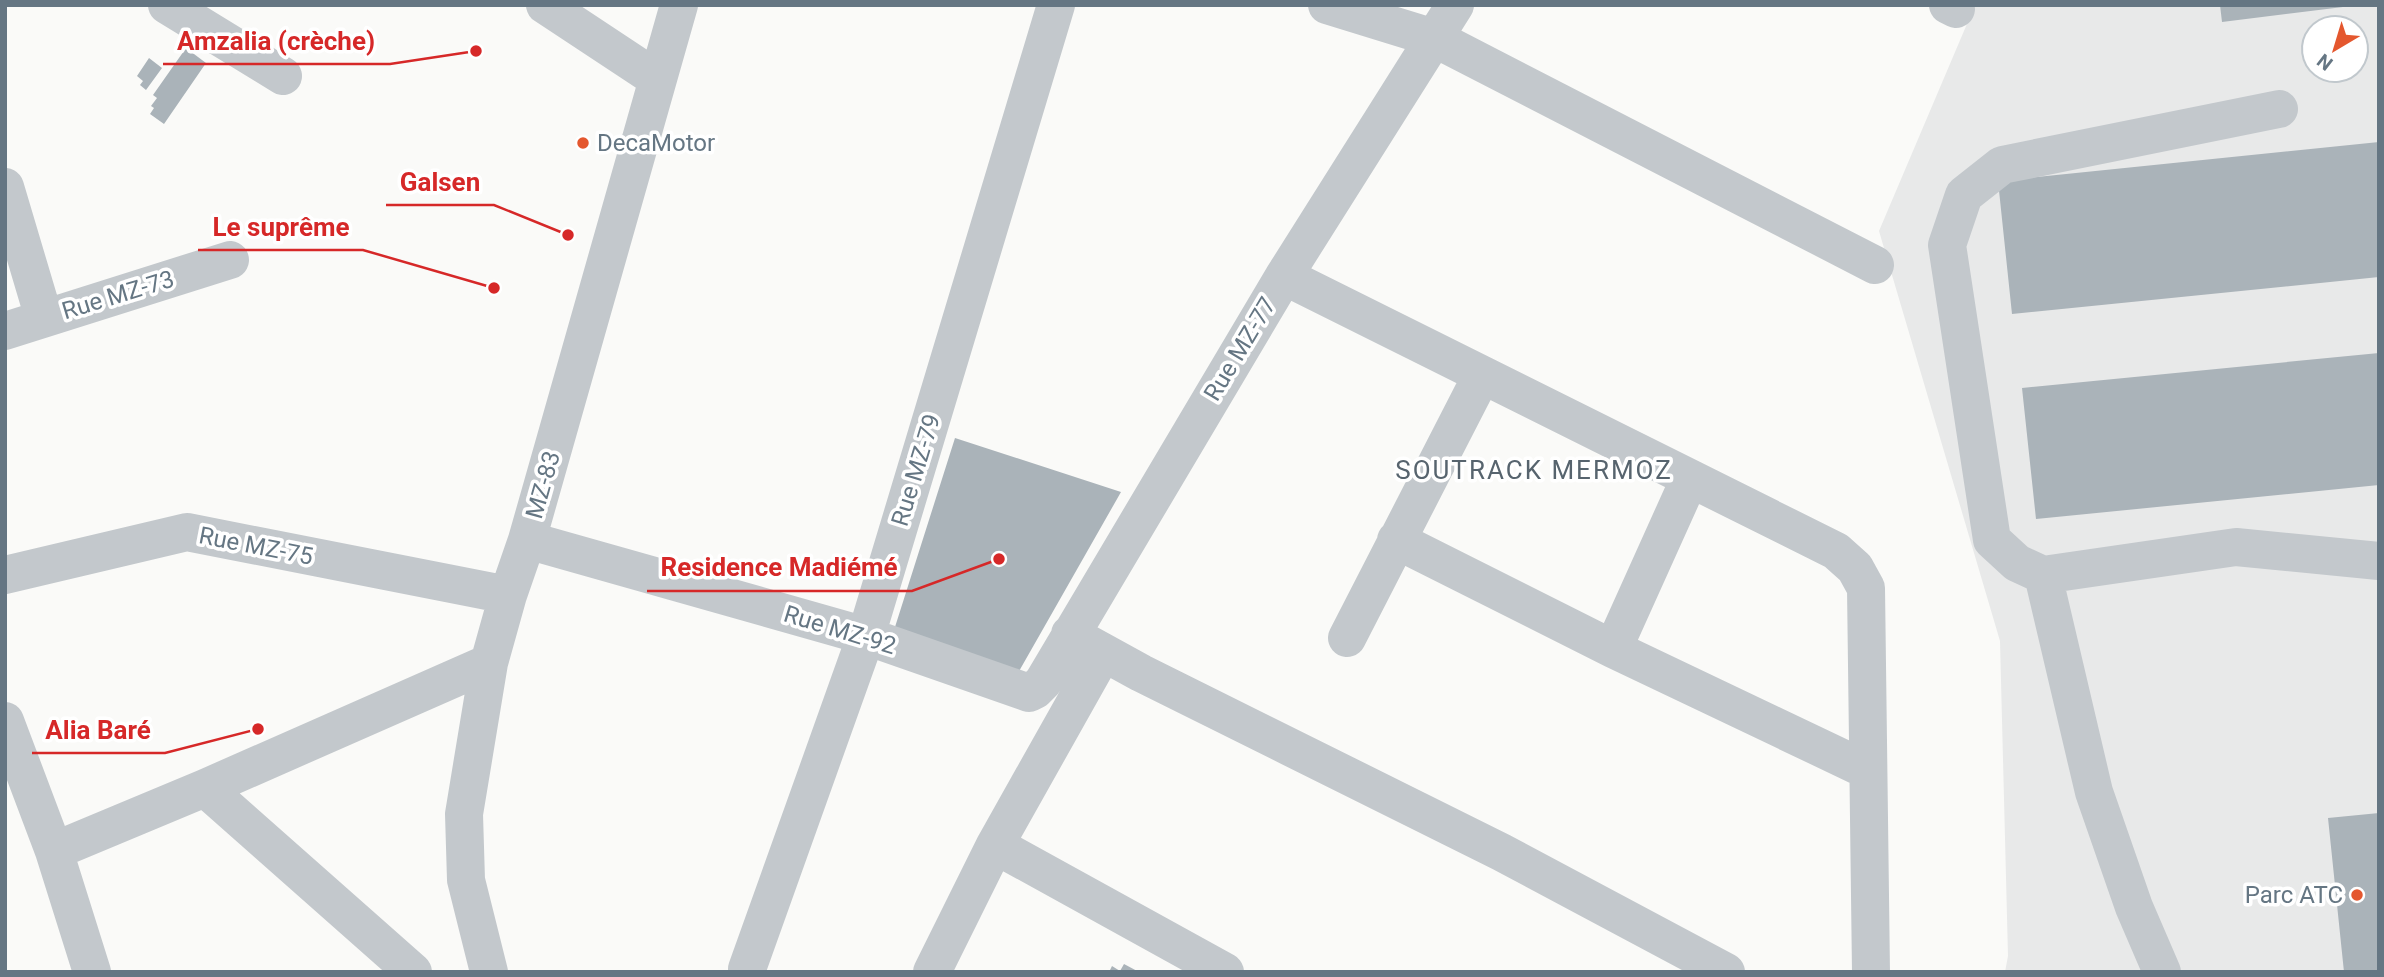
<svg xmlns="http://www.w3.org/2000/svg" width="2384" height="977" font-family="Roboto,sans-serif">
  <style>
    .built { fill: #e8e9e9; fill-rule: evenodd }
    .building { fill: #aab3b9 }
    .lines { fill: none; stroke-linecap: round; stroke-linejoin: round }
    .minor { stroke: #c3c8cc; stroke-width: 38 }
    .poi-dot { fill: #e4572e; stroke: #fff; stroke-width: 2.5 }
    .labels { text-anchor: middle; stroke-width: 7; stroke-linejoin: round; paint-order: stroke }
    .poi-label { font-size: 24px; fill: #657683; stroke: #fff; text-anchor: start }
    .street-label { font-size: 24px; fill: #657683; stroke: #fff }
    .neighbourhood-label { font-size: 26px; letter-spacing: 2px; fill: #57646e; stroke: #fff }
    .leader { fill: none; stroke: #d62828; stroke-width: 2.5 }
    .callout-dot { fill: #d62828; stroke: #fff; stroke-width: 2.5 }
    .callout-label { font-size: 26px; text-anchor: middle; font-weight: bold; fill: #d62828; stroke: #fff; stroke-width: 7; stroke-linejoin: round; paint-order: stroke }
  </style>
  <rect width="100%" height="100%" fill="#fafaf8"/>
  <path class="built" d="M1975 5H2379V972H2005L2008 956 2000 641 1879 231ZM2314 28H2356V70H2314Z"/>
  <path class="building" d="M2220 5H2343V7L2222 22Z
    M186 48 206 63 164 124 150 114 154 108 151 106 157 98 153 95Z
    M149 58 162 68 146 90 140 85 143 81 137 76Z
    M2379 142V277L2012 314 1998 181Z
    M2379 353V485L2036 519 2022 388Z
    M955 438 1121 492 1018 673 895 627Z
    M2379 813V972H2344L2328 818Z
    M1124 964 1139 972H1109L1112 966 1120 971Z"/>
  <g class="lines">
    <path class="minor" d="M167 5 283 76
      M545 5 657 79
      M1327 5 1434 38 1875 265
      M1948 5 1956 9
      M2279 109 2002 165 1964 195 1947 245 1992 540 2017 563 2043 575 2236 547 2379 561
      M5 187 44 318
      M1284 276 1836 551 1855 568 1866 588 1871 972
      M5 331 230 260
      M527 540 866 636 1029 693 1035 690 1043 682 1284 276 1455 5
      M1396 540 1613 649 1867 770
      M5 575 187 532 508 595
      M2043 575 2094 792 2134 907 2162 972
      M1070 634 1141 673 1501 852 1726 972
      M1347 638 1482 375
      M1613 649 1690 478
      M5 721 54 851 92 972
      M205 788 413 972
      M995 845 1225 972
      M54 851 205 788 489 663
      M747 969 866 636 1056 5
      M489 972 466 880 464 814 489 663 508 595 527 540 679 5
      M932 972 995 845 1103 653"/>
  </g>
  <g class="poi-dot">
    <circle cx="583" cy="143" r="7"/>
    <circle cx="2357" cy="895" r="7"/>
  </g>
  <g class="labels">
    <g class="poi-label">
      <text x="597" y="151">DecaMotor</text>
      <text x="2343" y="903" text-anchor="end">Parc ATC</text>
    </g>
    <g class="street-label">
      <text transform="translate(118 295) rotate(-17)" y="8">Rue MZ-73</text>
      <text transform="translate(1240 349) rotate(-59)" y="8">Rue MZ-77</text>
      <text transform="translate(916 470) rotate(-73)" y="8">Rue MZ-79</text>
      <text transform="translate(543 485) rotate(-74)" y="8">MZ-83</text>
      <text transform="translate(256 546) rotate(11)" y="8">Rue MZ-75</text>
      <text transform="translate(840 630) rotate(17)" y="8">Rue MZ-92</text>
    </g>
    <g class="neighbourhood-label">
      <text x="1534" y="479">SOUTRACK MERMOZ</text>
    </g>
  </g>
  <path class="leader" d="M476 51L390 64H163M568 235L494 205H386M494 288L363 250H198M999 559L912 591H647M258 729L165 753H32"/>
  <g class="callout-dot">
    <circle cx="476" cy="51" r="7"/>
    <circle cx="568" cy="235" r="7"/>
    <circle cx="494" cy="288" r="7"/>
    <circle cx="999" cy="559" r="7"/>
    <circle cx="258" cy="729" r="7"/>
  </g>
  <g class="callout-label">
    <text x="276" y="50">Amzalia (crèche)</text>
    <text x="440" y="191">Galsen</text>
    <text x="281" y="236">Le suprême</text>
    <text x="779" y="576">Residence Madiémé</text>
    <text x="98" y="739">Alia Baré</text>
  </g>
  <rect width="2384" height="977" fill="none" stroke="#657683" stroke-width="14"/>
  <g transform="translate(2335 49) rotate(218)"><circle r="33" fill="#ffffff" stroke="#c1c8cd" stroke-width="2"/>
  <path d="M0-5L12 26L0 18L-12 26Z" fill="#e4572e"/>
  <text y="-10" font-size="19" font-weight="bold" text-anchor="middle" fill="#657683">N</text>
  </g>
</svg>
